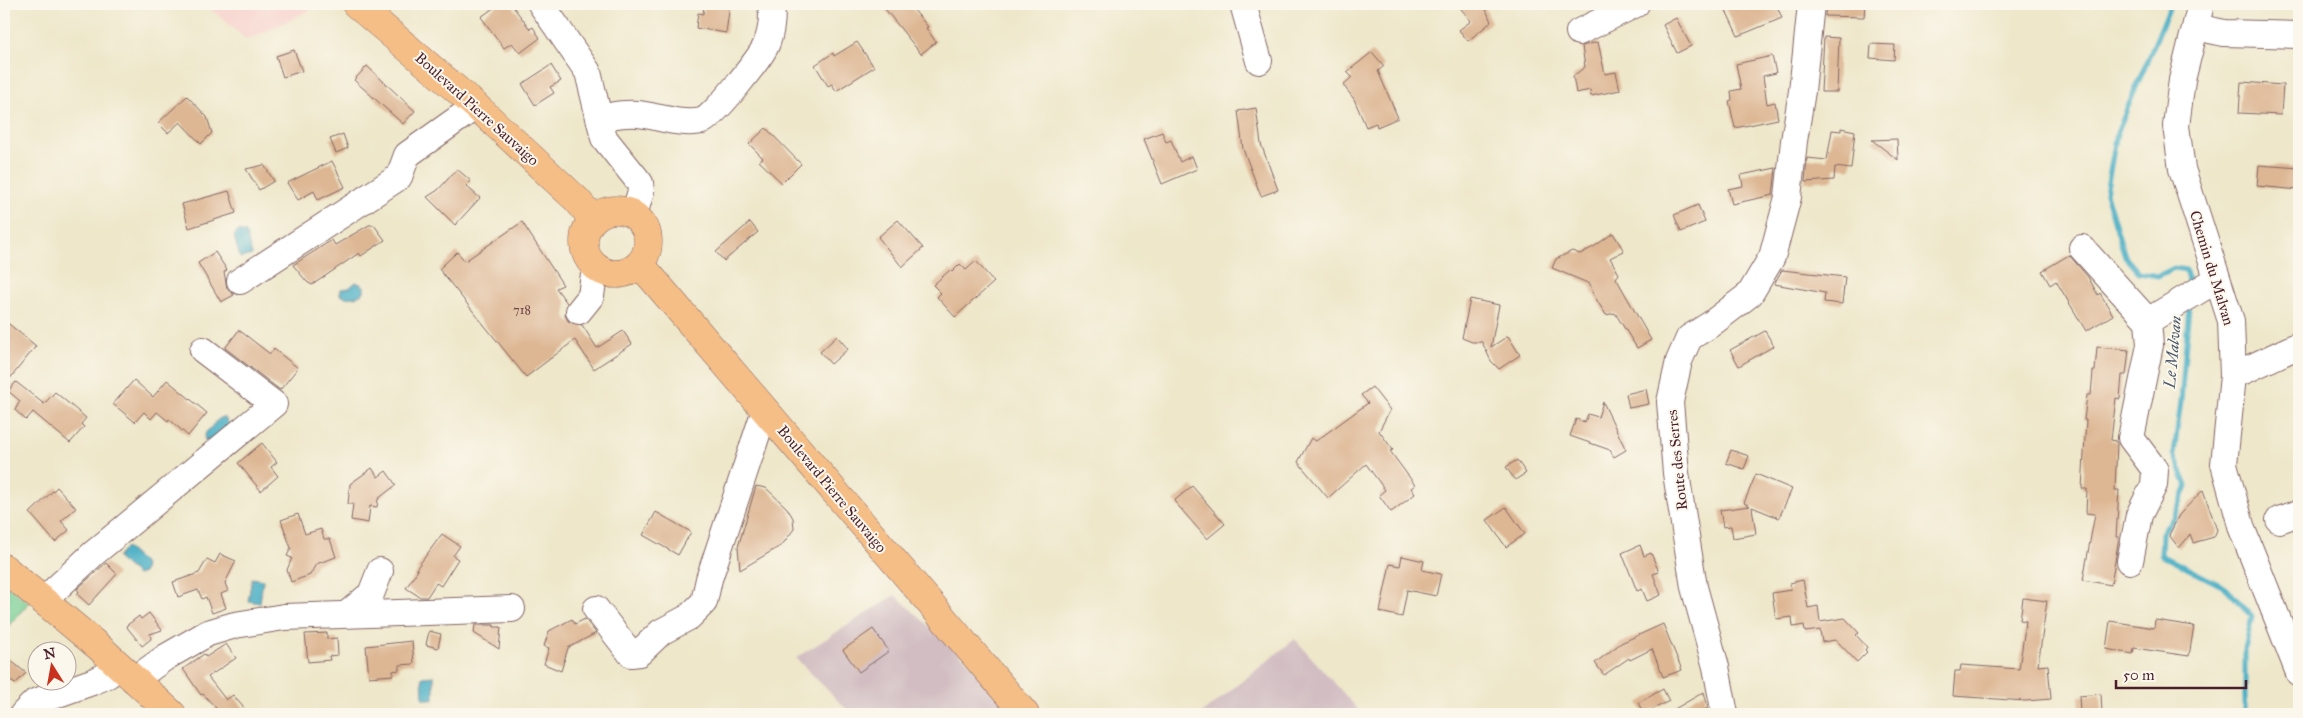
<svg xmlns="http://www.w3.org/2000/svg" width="2303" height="718" font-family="'IM FELL Great Primer',serif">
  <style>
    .built { fill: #f7d0cb }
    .industrial { fill: #d2bec2 }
    .green { fill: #75cc91; stroke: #60765e }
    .water { fill: #46aec5; stroke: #486678 }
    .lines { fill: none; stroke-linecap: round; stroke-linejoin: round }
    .stream { stroke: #46aec5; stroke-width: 5 }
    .building { fill: #ddb693 }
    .minor-casing { stroke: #836563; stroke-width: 28 }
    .major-casing { stroke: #836563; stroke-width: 29 }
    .minor { stroke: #fff; stroke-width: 26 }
    .major { stroke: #f6be87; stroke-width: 28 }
    .labels { text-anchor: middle; stroke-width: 4; stroke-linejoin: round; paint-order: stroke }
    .number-label { font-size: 12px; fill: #6f4545 }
    .street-label { font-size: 15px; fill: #4a1f2b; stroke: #fbf7ec }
    .water-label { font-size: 16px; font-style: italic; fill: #485869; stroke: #fbf7ec }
  </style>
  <rect width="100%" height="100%" fill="#fbf7ec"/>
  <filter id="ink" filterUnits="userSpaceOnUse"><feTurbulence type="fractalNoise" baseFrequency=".02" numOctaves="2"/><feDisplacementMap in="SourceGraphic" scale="10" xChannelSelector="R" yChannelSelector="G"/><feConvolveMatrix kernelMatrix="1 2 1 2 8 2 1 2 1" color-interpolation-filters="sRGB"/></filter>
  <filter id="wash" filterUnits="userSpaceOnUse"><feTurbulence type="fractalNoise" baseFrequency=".0096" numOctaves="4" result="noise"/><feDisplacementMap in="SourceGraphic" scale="20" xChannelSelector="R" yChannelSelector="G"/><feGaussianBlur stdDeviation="1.12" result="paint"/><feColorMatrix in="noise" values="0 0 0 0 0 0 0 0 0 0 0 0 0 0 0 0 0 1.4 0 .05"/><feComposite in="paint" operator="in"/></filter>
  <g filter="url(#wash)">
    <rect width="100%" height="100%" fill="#eee7ca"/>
    <path class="built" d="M205 4H324L247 40Z"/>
    <path class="industrial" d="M895 595 1026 714H851L796 658Z
      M1295 639 1362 714H1201Z"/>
    <path class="green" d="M4 583 29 603 4 631Z"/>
    <path class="water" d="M238 231 246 233 252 255 240 258 234 236Z
      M356 282 364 286V292C358 298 348 299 340 295L341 289 349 288Z
      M224 417 230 425 208 442 204 439 206 432C212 428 216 418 224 417Z
      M126 547 145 565 143 573 137 575 117 558Z
      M252 578 263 580 260 603 248 601Z
      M434 676V699H423L422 677Z"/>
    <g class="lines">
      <path class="stream" d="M2171 4 2117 133 2106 193 2125 257 2139 273 2158 276 2174 268 2186 270 2189 288
        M2189 307 2181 401 2174 454 2187 486 2174 517 2162 533 2161 555 2226 588 2252 616 2245 649V714"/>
    </g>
    <g id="blocks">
      <path class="building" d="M499 4H511L530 29 533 27 540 38 520 53 512 43 504 48 481 17Z
        M707 4H730L726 33 696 28 698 13 703 14 704 6Z
        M881 4H909L928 27 926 28 936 42 921 54Z
        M1457 4H1484L1491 22 1468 41 1459 30 1471 21Z
        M1723 4H1776L1782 18 1738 36Z
        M1826 4H1865L1864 17 1825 16Z
        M1676 18 1691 46 1677 53 1663 25Z
        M1824 37 1839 38 1837 92H1821Z
        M857 42 874 67 836 91 832 84 828 86 815 65 833 53 834 56Z
        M1598 42 1605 74 1616 72 1620 90 1591 96 1590 90 1576 93 1573 76 1585 67 1582 46Z
        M1871 44 1895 45 1894 60 1870 58Z
        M294 50 302 71 283 77 276 56Z
        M1372 52 1384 66 1378 71 1398 118 1377 127 1376 123 1366 127 1354 99 1343 85 1352 77 1347 72Z
        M1772 56 1776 73 1763 76 1767 104 1775 102 1778 119 1735 128 1729 101 1732 100 1731 91 1741 89 1736 64Z
        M551 65 561 81 550 87 554 93 535 105 522 84Z
        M367 66 415 111 403 124 354 80Z
        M2241 82 2283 85 2281 115 2239 113Z
        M187 96 207 117 212 133 201 144 180 122 168 133 158 123Z
        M1256 108 1261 144 1278 190 1261 196 1243 149 1238 111Z
        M766 128 801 164 782 183 759 161 763 158 749 144Z
        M1841 128 1855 131 1851 169 1835 167 1834 180 1805 182 1807 158 1827 160 1832 130 1841 131Z
        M1162 132 1166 142 1171 140 1180 162 1192 156 1197 169 1162 184 1144 139Z
        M343 134 348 148 336 153 330 139Z
        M1897 139 1898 160 1872 140Z
        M332 161 345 187 318 200 314 191 298 200 287 183Z
        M264 165 274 181 259 190 246 169Z
        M2259 165 2299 168V190L2257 186Z
        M1776 168 1773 195 1732 204 1728 189 1743 186 1741 175Z
        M457 169 471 181 466 186 480 198 455 225 427 197 438 190Z
        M229 191 236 213 189 228 182 204Z
        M1698 205 1705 222 1681 232 1674 215Z
        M898 220 923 248 902 267 878 237Z
        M522 222 563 285 556 288 567 303 565 316 569 322 582 325 597 348 623 331 632 344 594 369 575 340 526 377 439 269 457 252 465 261Z
        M750 222 758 232 724 261 716 252Z
        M369 225H374L385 240 361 256 359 253 312 285 307 282 293 265 332 240 335 245Z
        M1613 233 1624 251 1610 258 1619 274 1616 278 1651 340 1637 348 1615 313 1606 315 1593 294 1590 284 1552 268 1556 259 1572 251 1580 254 1595 246Z
        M215 252 227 270 224 272 227 289 234 295 221 302 198 263Z
        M2069 255 2088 277 2098 295 2100 293 2113 315 2086 331 2056 281 2050 285 2042 271Z
        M976 261 994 282 955 317 937 297 941 293 933 285 950 270 952 272 960 264 966 270Z
        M1782 270 1845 277 1842 304 1824 302 1825 293 1774 284Z
        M1470 299 1499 305 1491 347 1508 336 1520 355 1499 369 1491 361 1482 342H1472L1462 338Z
        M4 320 36 346 4 386Z
        M239 330 270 354 274 349 298 368 280 390 225 348Z
        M1765 331 1774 346 1739 366 1730 350Z
        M837 336 848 349 831 364 820 352Z
        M2097 347 2129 350 2126 375H2122L2120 399 2116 398 2111 440 2116 441 2117 444 2115 490H2119L2116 537H2119L2111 585 2083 580 2095 514 2086 513 2087 489H2082L2086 420H2084L2087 395H2091L2093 371H2095Z
        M134 380 153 397 167 380 207 413 188 436 169 419 168 421 157 412 151 419 144 412 135 422 113 404Z
        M16 382 44 404 55 392 86 418 81 424 84 427 70 443 33 412 26 420 15 410 20 401 8 391Z
        M1372 387 1390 410 1379 431 1393 450 1390 451 1415 485 1411 488 1415 494 1391 512 1379 495 1385 490 1366 464 1328 498 1298 462 1311 438 1316 441 1368 403 1361 395Z
        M1646 389 1649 404 1629 408 1626 394Z
        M1603 402 1626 450 1614 457 1610 450 1570 436 1576 419 1585 422 1588 414 1598 417Z
        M262 443 277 462 271 467 278 476 261 491 238 463Z
        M1731 450 1749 456 1744 469 1726 463Z
        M1517 460 1526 473 1515 480 1506 467Z
        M372 468 378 477 386 471 396 485 378 499 377 507 370 506 368 523 351 520 353 504H348L350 484Z
        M1756 474 1792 489 1779 518 1752 507 1756 534 1733 538 1731 526 1723 527 1720 510 1750 506 1744 503Z
        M756 486 766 488 787 508 793 518 794 529 782 545 740 570 738 547Z
        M1192 486 1225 524 1207 539 1174 501Z
        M57 487 76 508 61 521 69 530 55 542 30 513Z
        M2203 490 2217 530 2214 537 2193 543 2190 535 2179 548 2169 535 2179 515Z
        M1506 507 1525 534 1506 547 1487 520Z
        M656 512 691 532 678 555 643 535Z
        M298 514 305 534 321 529 324 539H330L336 557 316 564 310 575 291 582 287 570 292 558 287 556 291 548 281 520Z
        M442 534 460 546 453 556 458 559 441 586 436 583 427 597H420L406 588 418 570 416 569Z
        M1640 545 1644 556 1651 553 1659 572 1653 574 1661 595 1647 601 1642 589 1637 591 1622 553Z
        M220 554 236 561 225 583 228 591 221 594 226 608 212 613 206 597 202 599 198 590 178 597 173 582 199 573 207 559 215 563Z
        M1402 556 1424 561 1422 570 1441 574 1436 596 1407 590 1402 617 1380 612 1390 564 1400 566Z
        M106 563 117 574 89 605 77 594 79 592 77 589Z
        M1803 580 1808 608 1818 606 1820 622 1845 618 1859 633 1856 635 1867 647 1865 650 1867 652 1857 662 1836 640 1822 642 1820 630 1805 632 1804 625 1793 627 1792 617 1776 619 1772 593 1791 590 1790 583Z
        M2023 598 2047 601 2038 666 2048 665 2051 699 2025 701 1953 696 1955 671H1960L1961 665 2019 669 2026 621 2020 620Z
        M149 613 162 630 150 634 151 639 142 646 126 626 139 616 141 619Z
        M572 619 575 624 585 619 596 633 568 648 561 671 544 664 549 648 544 646 549 631Z
        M2155 620 2194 626 2189 656 2134 648 2133 654 2106 649 2110 621 2154 628Z
        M1663 624 1682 670 1663 677 1652 649 1630 660 1629 658 1604 675 1595 663 1621 643Z
        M475 625H494V627H501L499 649 474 633Z
        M873 629 889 651 859 672 843 650Z
        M429 631 441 634 438 648 426 645Z
        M327 633V639L337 638 338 655 329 656 330 660 308 662 305 634Z
        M412 641 414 664 399 665V670L393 671V675L369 677 366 646Z
        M226 644 236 658 208 677 226 700 233 695 249 714H208L216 708 203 694 201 695 183 669 204 654 206 657Z
        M4 655 26 673 15 684 4 675Z
        M1663 689 1669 701 1644 714 1638 703Z
        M1704 692 1708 708 1698 714H1666Z
        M2101 694 2102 712 2080 713 2079 696Z"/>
    </g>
  </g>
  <g filter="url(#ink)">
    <use href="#blocks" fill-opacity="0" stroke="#836563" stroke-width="1"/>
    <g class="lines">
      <g class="minor-casing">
        <path id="minor" d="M541 4 588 72 604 138 640 183 641 191 634 215
          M1243 4 1259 61
          M2201 4 2182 80 2176 126 2182 169 2231 321 2233 376 2224 464 2242 529 2299 673
          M2196 27 2224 33 2299 35
          M1579 32 1636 4
          M599 118C614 115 629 112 645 115 663 118 682 125 702 121 712 119 761 57 766 45 771 33 773 17 771 4
          M2082 248 2148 321
          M240 281 399 177 407 155 476 106
          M579 311 591 296 595 267
          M2233 376 2299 345
          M2279 520 2299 513
          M2130 561 2139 515 2154 485 2155 470 2131 438 2150 345 2148 321 2216 280
          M43 601 93 554 274 404 203 350
          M596 609 631 654 639 653 661 632 689 617 704 602 709 579 765 410
          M346 615 371 594 380 571
          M134 680 166 657 208 633 235 625 284 617 512 609
          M23 714 35 702 92 682 108 675 119 666
          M1725 714 1716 667 1694 587 1676 473 1670 402 1679 361 1689 338 1711 324 1750 294 1772 257 1788 197 1794 141 1802 91 1811 4"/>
      </g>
      <g class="major-casing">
        <path id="major" d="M356 4 476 106 577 200 593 219
          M584 242a32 32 0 1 1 64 0a32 32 0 1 1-64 0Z
          M640 264 1025 714
          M4 568 99 647 172 714"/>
      </g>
      <use href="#minor" class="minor"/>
      <use href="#major" class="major"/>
    </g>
  </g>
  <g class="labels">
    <g class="number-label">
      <text x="522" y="314">718</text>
    </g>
    <g class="street-label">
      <text transform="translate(477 109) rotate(42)" y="5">Boulevard Pierre Sauvaigo</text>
      <text transform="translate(2212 268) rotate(73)" y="5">Chemin du Malvan</text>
      <text transform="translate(1677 460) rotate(-96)" y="5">Route des Serres</text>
      <text transform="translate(832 489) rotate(50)" y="5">Boulevard Pierre Sauvaigo</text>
    </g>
    <g class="water-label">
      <text transform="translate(2172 352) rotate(-85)" y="6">Le Malvan</text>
    </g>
  </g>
  <rect width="2303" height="718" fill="none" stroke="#fbf7ec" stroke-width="20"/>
  <g transform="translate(52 666) rotate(349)"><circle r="24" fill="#fbf7ec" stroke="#b4a19f"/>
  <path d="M0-4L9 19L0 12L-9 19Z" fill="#c8321e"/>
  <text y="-8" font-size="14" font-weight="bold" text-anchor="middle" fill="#4a1f2b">N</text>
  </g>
  <path d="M2116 680v8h130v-8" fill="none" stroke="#4a1f2b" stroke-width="2.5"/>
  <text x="2123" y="680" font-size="15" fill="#4a1f2b" stroke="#fbf7ec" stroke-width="4" paint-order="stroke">50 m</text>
</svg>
